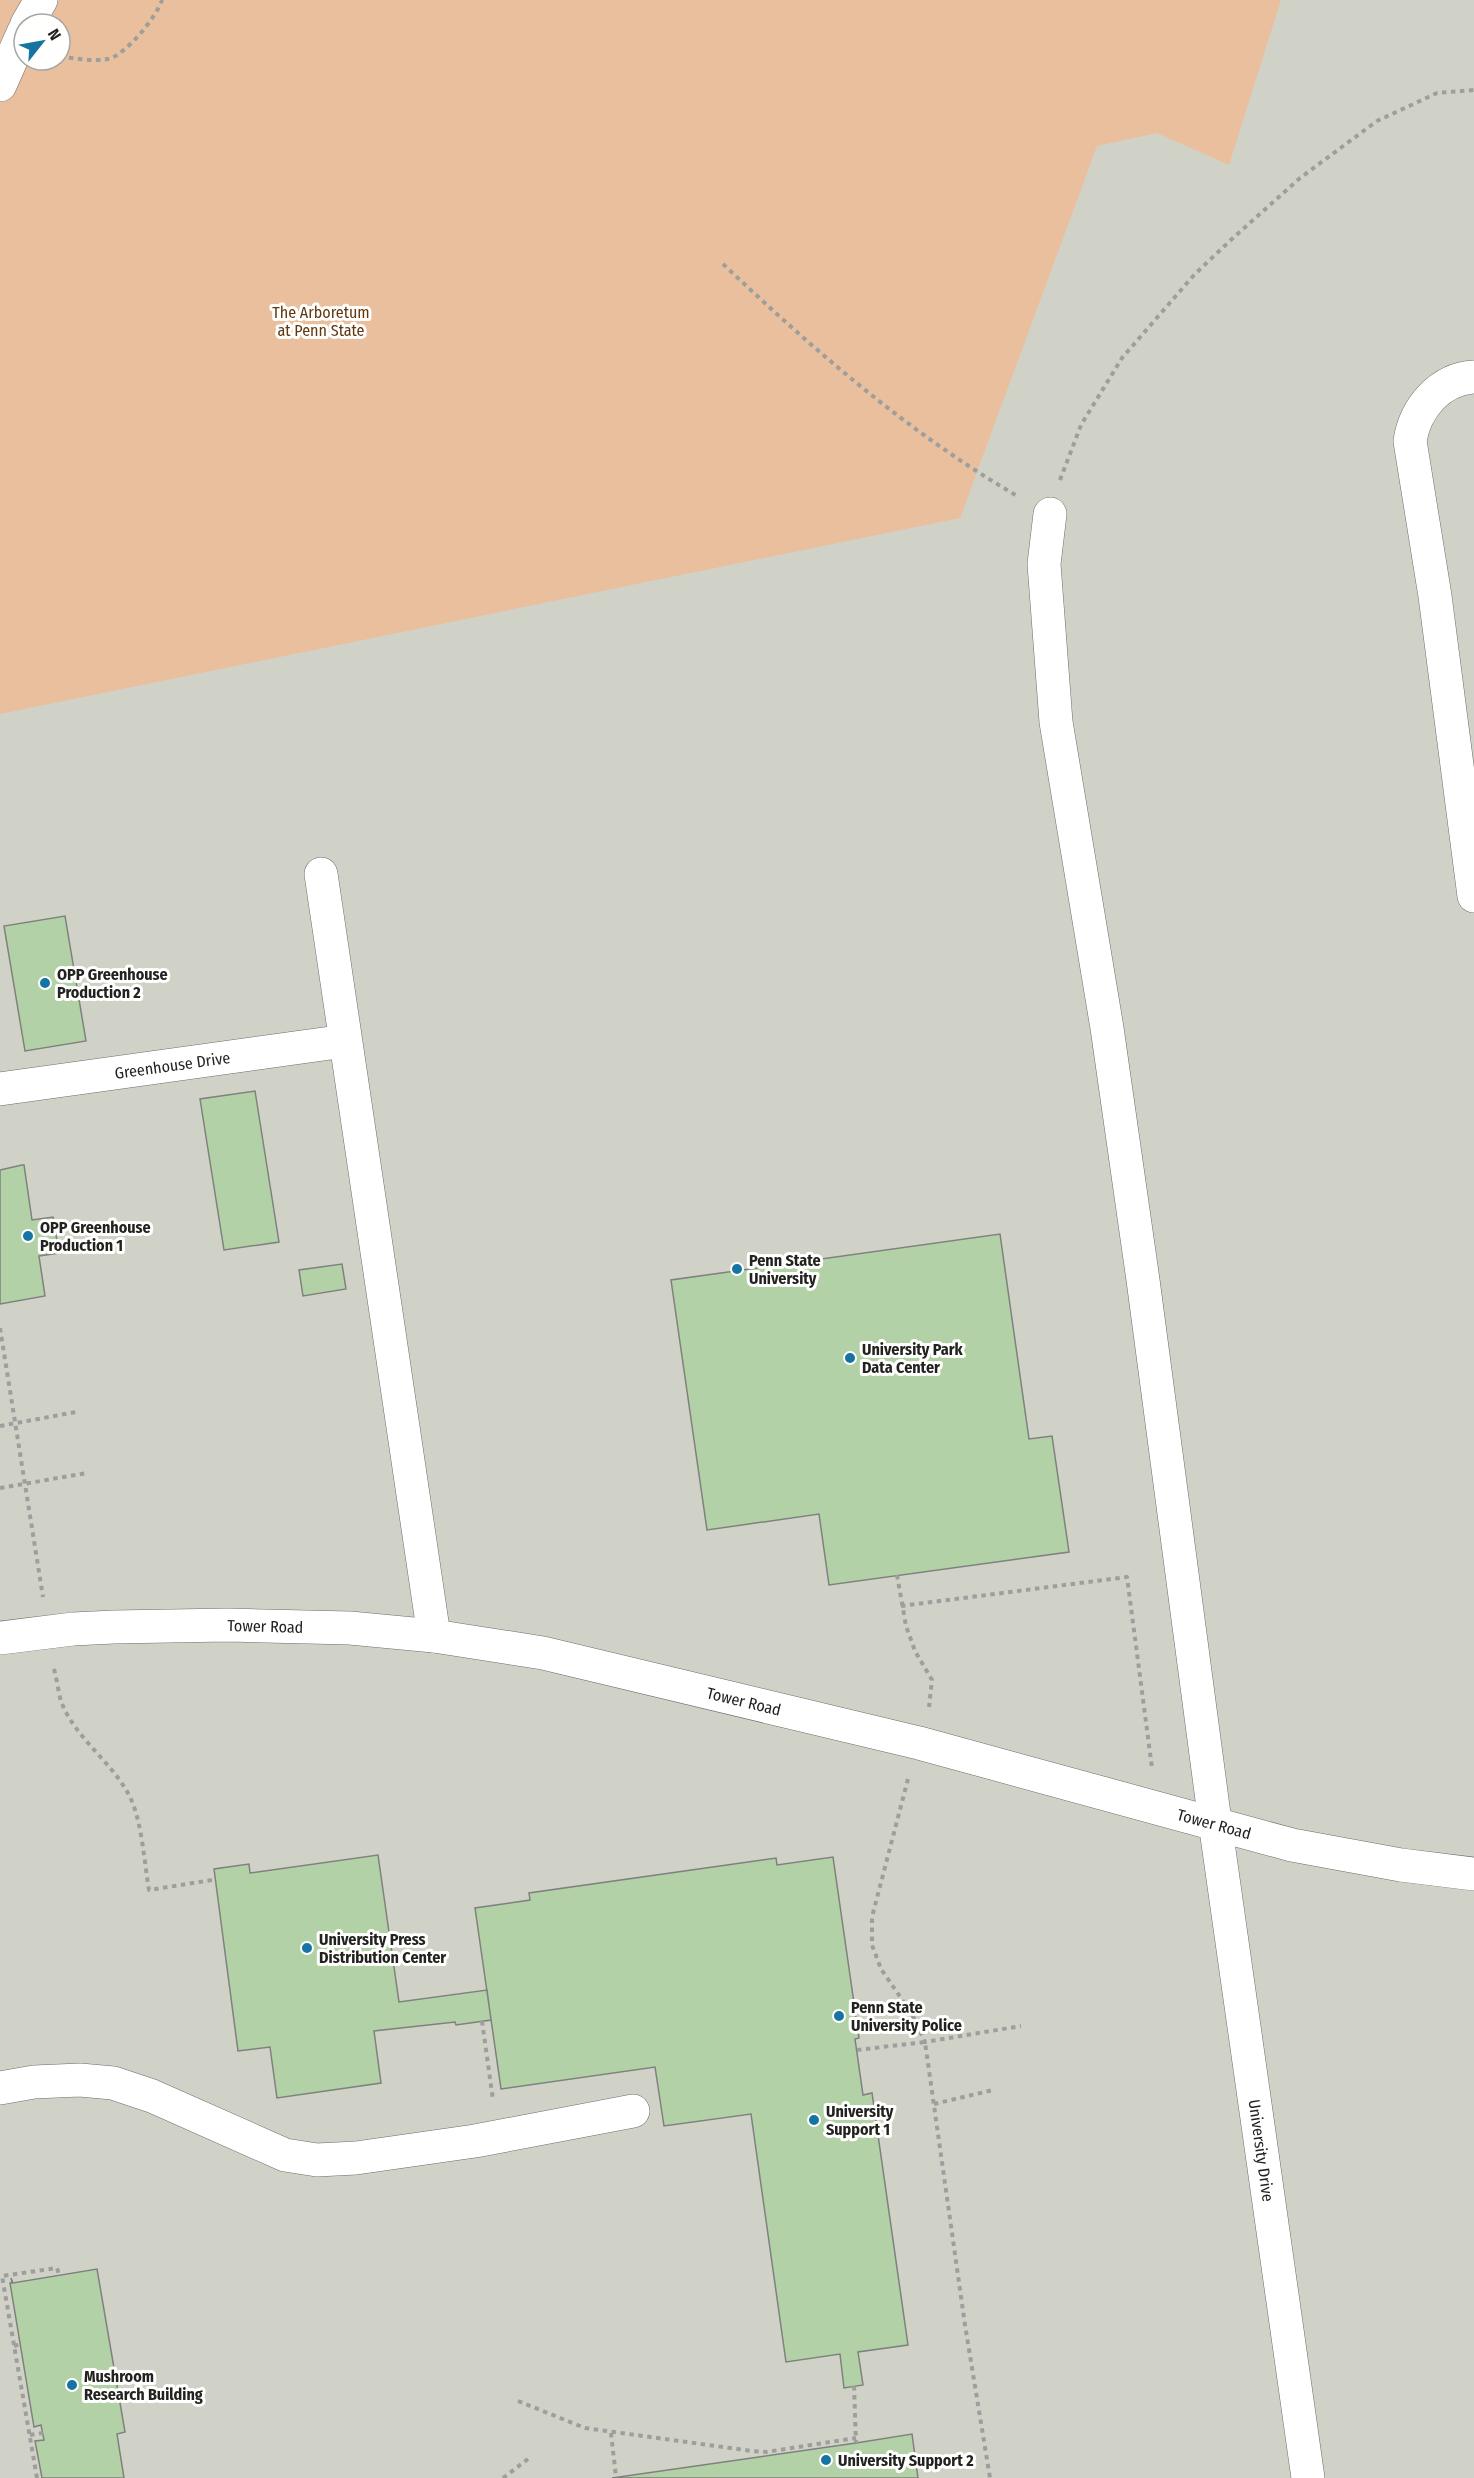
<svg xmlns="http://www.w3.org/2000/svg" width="1474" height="2478" font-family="'Fira Sans Condensed',sans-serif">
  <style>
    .built { fill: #d1d2c7; fill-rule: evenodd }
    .green { fill: #e9bf9d; fill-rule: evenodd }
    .building { fill: #b3d1a6; stroke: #7f817e; stroke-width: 1.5 }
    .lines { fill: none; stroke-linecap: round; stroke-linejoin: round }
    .minor-casing { stroke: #6c6c69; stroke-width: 34 }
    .path { stroke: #9e9f9c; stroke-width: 4; stroke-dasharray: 4.5 4.5; stroke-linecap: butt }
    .minor { stroke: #fff; stroke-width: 33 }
    .poi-dot { fill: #1674a2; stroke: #fffffe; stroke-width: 2 }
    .labels { text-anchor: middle; stroke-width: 6; stroke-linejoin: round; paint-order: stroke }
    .park-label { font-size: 16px; fill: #613810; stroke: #fffffe }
    .poi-label { font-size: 16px; font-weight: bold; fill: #222321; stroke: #fffffe; text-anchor: start }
    .street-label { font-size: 16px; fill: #222321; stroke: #fffffe }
  </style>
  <rect width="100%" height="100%" fill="#dedfdb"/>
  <path class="built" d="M0 0H1474V2478H0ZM24 24H60V60H24Z"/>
  <path class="green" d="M0 0H1281L1229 165 1157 133 1097 146 960 518 0 714ZM24 24H60V60H24Z"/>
  <path class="building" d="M65 916 86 1041 25 1051 4 926Z
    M255 1091 279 1242 224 1250 200 1099Z
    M22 1165H24L32 1220 53 1217 59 1253 39 1256 45 1296 0 1304V1170Z
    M1000 1234 1029 1439 1052 1436 1069 1552 829 1585 819 1514 707 1530 671 1280Z
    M342 1264 346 1289 303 1296 299 1270Z
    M378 1855 399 2002 487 1990 491 2020 456 2025 455 2022 374 2031 381 2083 277 2098 270 2047 238 2051 214 1869 249 1864 250 1873Z
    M833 1857 859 2038 855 2039 863 2095 872 2093 908 2345 858 2352 863 2385 844 2388 840 2354 786 2362 751 2114 664 2126 655 2067 501 2089 475 1908 530 1900 529 1893 776 1858 777 1865Z
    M97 2269 125 2432 117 2434 124 2478H42L35 2441 44 2440 41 2425 34 2427 10 2283H12L11 2278 13 2283Z
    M912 2434 918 2478H612L856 2443Z"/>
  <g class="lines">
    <g class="minor-casing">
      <g id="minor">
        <path d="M27 24 41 0"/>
        <path d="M0 85 24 31"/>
        <path d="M1474 377C1439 379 1415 409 1410 441L1435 596 1474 896"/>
        <path id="s1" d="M1050 514 1044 564 1056 722 1107 1028 1143 1280 1215 1822 1308 2478"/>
        <path d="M321 874 434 1636"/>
        <path id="s2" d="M0 1089 345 1041"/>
        <path id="s3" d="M0 1638 73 1629 114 1627 228 1625 350 1628 434 1636 543 1653 919 1743 1292 1845 1401 1865 1474 1874"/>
        <path d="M0 2088 34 2082 80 2080 113 2083 152 2096 285 2155 317 2160 356 2158 475 2141 633 2111"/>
      </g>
    </g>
    <path class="path" d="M60 57C75 58 94 62 108 59 126 55 157 16 162 0
      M723 264C815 351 910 434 1019 497
      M1060 480 1081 425 1122 358 1194 275 1234 237 1300 178 1377 121 1437 93 1474 90
      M0 1328 43 1597
      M0 1426 76 1412
      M0 1488 87 1473
      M897 1575 906 1626 915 1651 932 1680 929 1707
      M901 1606 1127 1577 1152 1768
      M54 1669C57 1679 58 1691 61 1701 74 1737 111 1761 129 1795 142 1820 144 1861 149 1890L212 1880
      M908 1779 872 1917V1945L881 1969 912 2014 925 2042 1021 2026
      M482 2021 493 2100
      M857 2050 925 2042 965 2325 990 2478
      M934 2104 993 2090
      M14 2346 20 2344
      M854 2386 856 2443
      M518 2401 585 2428 752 2451 766 2452 856 2438
      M611 2433 616 2477
      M30 2435 43 2433
      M37 2478 2 2276 57 2268 59 2275
      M503 2478 528 2459"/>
    <use href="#minor" class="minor"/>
  </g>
  <g class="poi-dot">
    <circle cx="45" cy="983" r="6"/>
    <circle cx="28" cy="1236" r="6"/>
    <circle cx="737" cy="1269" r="6"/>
    <circle cx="850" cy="1358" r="6"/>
    <circle cx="307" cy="1948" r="6"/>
    <circle cx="839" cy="2016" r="6"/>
    <circle cx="814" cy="2120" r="6"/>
    <circle cx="72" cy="2385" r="6"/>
    <circle cx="826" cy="2460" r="6"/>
  </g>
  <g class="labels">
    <g class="park-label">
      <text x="321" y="318">The Arboretum<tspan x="321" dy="18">at Penn State</tspan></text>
    </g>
    <g class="poi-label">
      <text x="57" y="980">OPP Greenhouse<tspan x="57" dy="18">Production 2</tspan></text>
      <text x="40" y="1233">OPP Greenhouse<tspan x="40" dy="18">Production 1</tspan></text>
      <text x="749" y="1266">Penn State<tspan x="749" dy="18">University</tspan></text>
      <text x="862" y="1355">University Park<tspan x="862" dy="18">Data Center</tspan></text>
      <text x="319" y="1945">University Press<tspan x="319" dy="18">Distribution Center</tspan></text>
      <text x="851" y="2013">Penn State<tspan x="851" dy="18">University Police</tspan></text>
      <text x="826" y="2117">University<tspan x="826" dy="18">Support 1</tspan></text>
      <text x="84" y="2382">Mushroom<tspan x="84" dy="18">Research Building</tspan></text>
      <text x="838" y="2466">University Support 2</text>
    </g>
    <g class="street-label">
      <text dy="6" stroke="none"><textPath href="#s2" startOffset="174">Greenhouse Drive</textPath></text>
      <text dy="6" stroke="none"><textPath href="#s3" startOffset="266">Tower Road</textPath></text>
      <text dy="6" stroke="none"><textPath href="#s3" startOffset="752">Tower Road</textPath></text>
      <text dy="6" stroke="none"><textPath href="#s3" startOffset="1238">Tower Road</textPath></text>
      <text dy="6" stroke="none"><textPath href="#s1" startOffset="1652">University Drive</textPath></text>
    </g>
  </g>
  <g transform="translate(42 42) rotate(59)"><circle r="28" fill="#fffffe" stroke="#a7a7a6" stroke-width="1.5"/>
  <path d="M0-4.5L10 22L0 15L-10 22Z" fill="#1674a2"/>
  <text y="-9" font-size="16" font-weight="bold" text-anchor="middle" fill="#222321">N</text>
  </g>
</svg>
